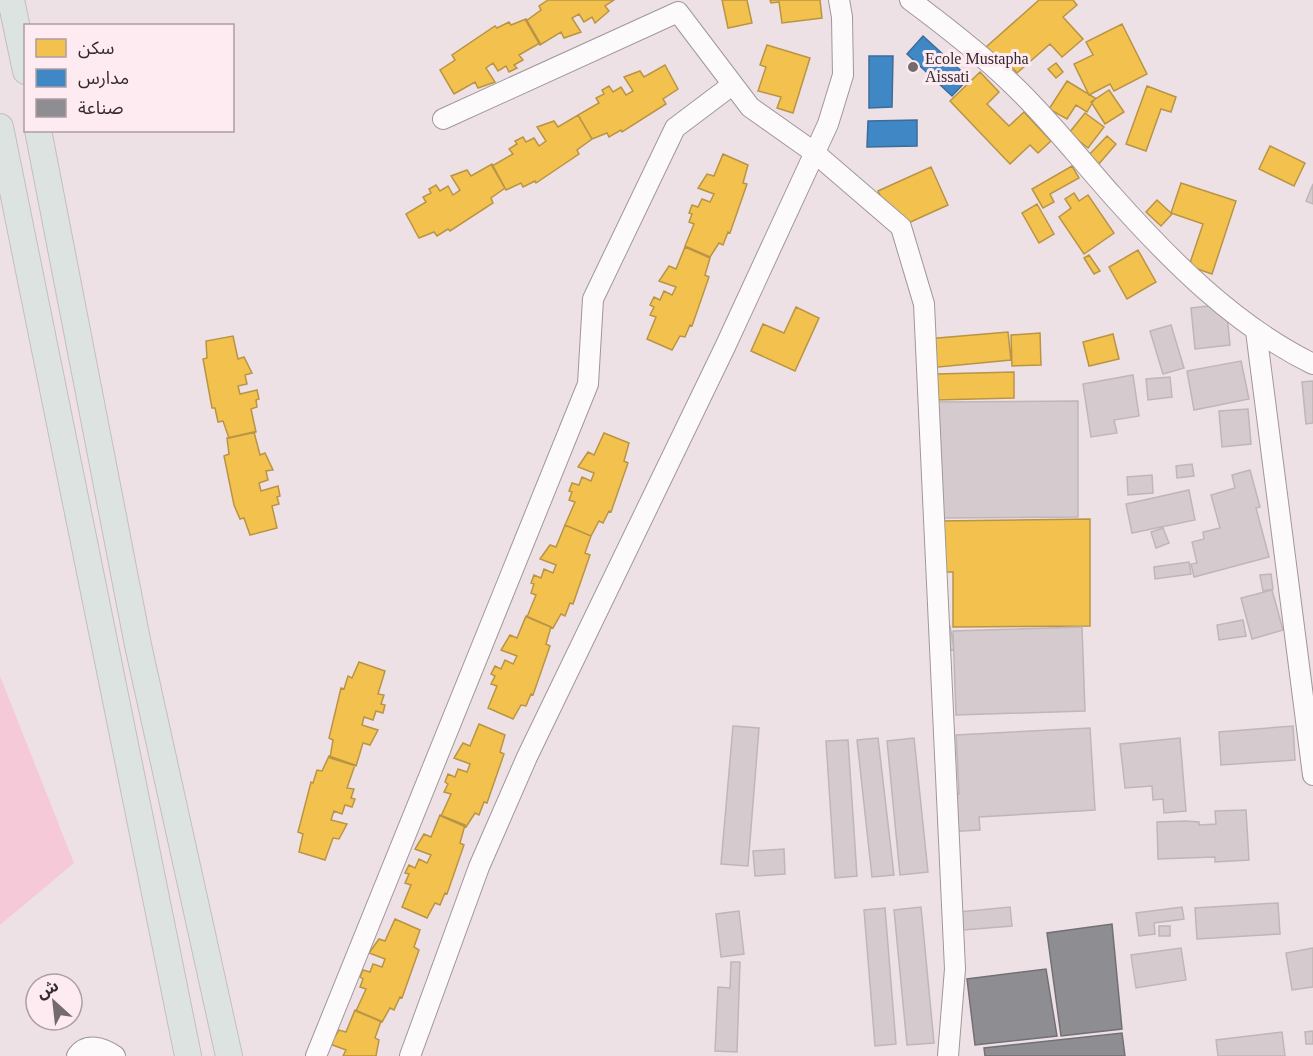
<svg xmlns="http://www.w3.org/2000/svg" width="1313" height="1056" font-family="'Times New Roman','Noto Sans Arabic',serif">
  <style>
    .green { fill: #f5c9d8 }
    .homes { fill: #f2c14e; stroke: #b99444; stroke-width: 1.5 }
    .schools { fill: #3f88c5; stroke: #3c6c98; stroke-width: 1.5 }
    .industry { fill: #8d8d92; stroke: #727074; stroke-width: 1.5 }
    .building { fill: #d5cbce; stroke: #bfb6b8; stroke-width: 1.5 }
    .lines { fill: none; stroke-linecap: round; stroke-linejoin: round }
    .minor-casing { stroke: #a1979a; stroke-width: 22 }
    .major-casing { stroke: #c4bec0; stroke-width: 28 }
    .minor { stroke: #fcfafb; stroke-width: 20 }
    .major { stroke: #dde3e1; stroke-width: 26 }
    .poi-dot { fill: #756b6e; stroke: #feebf1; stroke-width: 2 }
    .labels { text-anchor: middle; stroke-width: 6; stroke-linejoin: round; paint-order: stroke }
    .poi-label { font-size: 16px; fill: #342b2e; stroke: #feebf1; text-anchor: start }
  </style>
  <rect width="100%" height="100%" fill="#eee1e5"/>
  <path class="green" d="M0 676 74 863 0 925Z"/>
  <path class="homes" d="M548 0H614L605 6 609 11 595 23 592 17 584 22 579 14 572 18 581 32 564 38 561 32 540 45 526 21 541 10 539 6Z
    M722 0H747L752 23 728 28Z
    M770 0H820L822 18 782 23 779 2 771 3Z
    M1039 0H1073L1077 5 1063 17 1083 39 1062 57 1050 44 1017 73 1008 63 1003 67 986 47Z
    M526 19 540 43 519 55 523 60 514 65 517 68 509 72 506 66 498 71 493 63 486 68 495 82 478 88 475 82 454 94 440 70 455 60 452 55 495 26 497 28 509 22 511 25Z
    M1122 24 1147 74 1114 91 1110 84 1089 95 1074 64 1093 55 1086 42Z
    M767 45 810 58 793 113 777 108 781 97 758 91 766 67 760 65Z
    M1056 63 1063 72 1056 78 1048 69Z
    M665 65 678 89 663 99 666 104 622 132 621 130 609 137 607 133 592 139 578 115 599 103 596 98 604 94 602 90 609 86 613 92 621 87 626 95 633 91 624 77 640 71 644 77Z
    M980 72 999 92 987 104 1009 126 1024 112 1051 141 1038 153 1030 145 1010 164 950 101Z
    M1067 81 1095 98 1087 112 1076 105 1067 119 1049 109Z
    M1147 86 1176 97 1171 112 1161 109 1146 151 1126 144Z
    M1109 90 1124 112 1105 124 1091 102Z
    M1085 113 1104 127 1088 148 1069 133Z
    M578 115 592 139 577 150 579 154 536 183 535 181 523 187 521 183 506 190 492 166 513 154 509 149 517 144 515 141 523 137 526 142 534 138 539 146 546 141 537 127 554 121 558 127Z
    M1107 136 1116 144 1098 165 1088 156Z
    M1270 146 1305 163 1294 186 1259 169Z
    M723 154 748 165 743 183 747 184 730 233 728 232 723 245 719 243 710 257 685 246 694 224 689 222 692 214 689 213 692 205 698 207 702 199 710 202 714 194 698 188 707 174 714 176Z
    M492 164 505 188 491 198 493 203 450 231 448 229 437 236 434 232 419 238 406 214 426 202 423 197 431 193 429 189 436 185 440 191 448 186 453 195 460 190 451 176 467 170 471 176Z
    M1072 166 1079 178 1050 194 1054 202 1043 208 1032 189Z
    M931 167 948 205 895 229 878 191Z
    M1181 183 1236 201 1212 274 1189 266 1203 224 1171 213Z
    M1074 193 1079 201 1088 195 1114 233 1084 254 1059 217 1071 208 1065 199Z
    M1157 200 1172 214 1161 226 1146 212Z
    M1037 204 1054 234 1039 243 1022 213Z
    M685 247 710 258 705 275 709 277 692 326 690 325 685 337 680 336 672 350 647 339 656 317 650 315 654 307 650 305 654 297 660 300 664 291 672 295 676 287 659 281 669 266 676 269Z
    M1138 250 1156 282 1127 299 1109 267Z
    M1089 255 1100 271 1094 274 1084 258Z
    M796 307 819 318 795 371 751 351 763 324 784 333Z
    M1008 332 1011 360 928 368 926 339Z
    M1040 333 1041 365 1012 366 1011 335Z
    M1113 334 1119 359 1089 366 1083 342Z
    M233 336 238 359 244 357 252 373 245 375 247 384 238 386 240 394 257 390 259 399 256 400 257 407 251 409 256 432 229 438 223 421 218 422 215 408H212L203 359 207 358 206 341Z
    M1014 372V398L936 400V374Z
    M254 432 260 455 265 453 273 470 266 471 268 480 259 483 261 491 278 486 280 496 277 497 279 504 272 506 277 528 250 535 244 518 240 519 234 505 224 456 229 454 227 438Z
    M604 433 629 443 624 461 628 463 611 512 609 511 603 523 599 521 591 536 565 525 575 502 569 500 572 492 569 491 572 483 579 485 582 477 591 481 594 473 578 467 588 452 594 455Z
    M1090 519V626L953 627V572H938L937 521Z
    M565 525 591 536 585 553 590 555 573 604 570 603 565 616 561 614 553 628 527 617 536 595 531 593 534 584 531 583 534 575 541 578 544 569 553 573 556 565 540 559 550 545 556 547Z
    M526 616 551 627 546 644 550 646 533 695 531 694 526 706 521 705 513 719 488 708 497 686 491 684 495 676 491 674 495 666 501 669 505 660 513 664 517 656 501 650 510 635 517 638Z
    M359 662 385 671 378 694 384 695 381 704 385 705 383 713 376 711 373 720 364 717 362 725 378 730 370 745 363 743 356 766 330 758 333 740 329 738 341 688 344 689 348 676 352 678Z
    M479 724 505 735 500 752 504 754 487 803 484 802 479 815 475 813 466 827 441 816 451 794 444 792 448 784 445 782 448 774 455 777 458 769 467 772 470 764 454 758 463 743 470 746Z
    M329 756 355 765 347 788 354 789 351 798 355 799 352 807 345 805 342 814 334 811 331 820 347 824 339 839 333 838 325 860 299 852 303 834 298 832 311 782 313 783 317 770 322 771Z
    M440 815 465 825 460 843 464 845 447 894 445 893 440 905 435 903 427 918 402 907 411 885 405 883 409 874 405 873 409 865 415 868 419 859 427 863 431 855 415 849 424 834 431 837Z
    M395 919 420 930 414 947 419 950 402 998 400 997 394 1010 390 1008 382 1022 356 1011 366 989 360 987 363 979 360 977 363 970 370 972 373 964 382 967 385 959 369 953 379 939 385 941Z
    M355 1010 381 1021 375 1038 379 1040 376 1056H343L346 1050 330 1044 339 1030 346 1032Z"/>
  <path class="schools" d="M923 36 969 78 952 96 907 54Z
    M869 56H893L892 107 869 108Z
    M917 120V146L867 147 868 121Z"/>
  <path class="industry" d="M1112 924 1122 1029 1061 1036 1047 933Z
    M1046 969 1057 1036 975 1045 967 979Z
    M1122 1033 1125 1056H985L984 1048Z"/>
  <path class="building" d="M1313 184V204L1306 201Z
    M1226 304 1230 345 1195 349 1191 308Z
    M1171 325 1184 368 1163 374 1150 331Z
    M1241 361 1249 399 1194 410 1187 371Z
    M1133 375 1139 416 1114 420 1117 433 1091 437 1083 384Z
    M1170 377 1172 397 1148 400 1146 379Z
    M1313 381V423L1306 424 1302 382Z
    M1078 401V517L938 518 937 402Z
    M1248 409 1251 444 1222 447 1219 411Z
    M1192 464 1194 476 1177 478 1176 466Z
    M1250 470 1260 507 1256 508 1269 557 1194 577 1191 564 1197 563 1192 542 1204 539 1203 532 1220 528 1211 495 1235 488 1232 475Z
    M1152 475 1153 493 1128 495 1127 477Z
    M1189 490 1195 520 1132 533 1126 504Z
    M1163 528 1169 543 1156 548 1151 532Z
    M1189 562 1191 574 1155 579 1154 567Z
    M1271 574 1273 589 1263 591 1260 575Z
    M1272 590 1283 630 1252 639 1241 598Z
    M1243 620 1246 636 1219 640 1217 625Z
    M950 626 954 649 942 652 937 629Z
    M1082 627 1085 711 956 715 953 631Z
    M733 726 759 728 748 866 721 864Z
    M1293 726 1295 760 1221 765 1219 732Z
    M1090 728 1095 810 979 817 980 830 945 832 943 795 959 794 956 735Z
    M878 738 894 875 872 877 857 740Z
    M914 738 928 872 900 875 887 741Z
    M1180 738 1186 811 1164 813 1163 799 1153 800 1152 786 1125 788 1120 744Z
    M848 740 857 876 835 878 826 741Z
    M1246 810 1249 860 1215 862V857L1158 859 1157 822 1186 821 1199 822V825L1216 824 1215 811Z
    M784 849 785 874 755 876 753 851Z
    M1278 903 1280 934 1197 939 1195 908Z
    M921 907 934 1043 907 1045 894 910Z
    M1010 907 1012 926 951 931 949 913Z
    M1182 907 1184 919 1154 923 1155 934 1139 936 1136 913Z
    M885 908 896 1044 875 1046 864 910Z
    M739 911 744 954 721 957 716 914Z
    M1159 926H1170V936H1159Z
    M1181 948 1186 980 1136 988 1131 955Z
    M1313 948V987L1292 990 1286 953Z
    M731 962H740L737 1052 715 1051 718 987 730 988Z
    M1313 1031V1044H1306L1305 1032Z
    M1282 1032 1285 1056H1218L1216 1040Z"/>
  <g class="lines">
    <g class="minor-casing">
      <path id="minor" d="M910 0C945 26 980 53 1012 84 1048 118 1079 158 1112 195 1169 259 1235 326 1313 364
        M443 119 678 12 750 107 815 153 901 227 924 304 955 969 948 1056
        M1256 331 1313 775
        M77 1056C87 1042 103 1048 115 1056
        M316 1056 588 384 593 299 675 128 732 85
        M410 1056 479 867 527 757 725 347 828 124 843 75 842 17 839 0"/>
    </g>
    <g class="major-casing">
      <path id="major" d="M11 0 26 71
        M0 127 188 1056
        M38 130 138 645 229 1056"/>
    </g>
    <use href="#minor" class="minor"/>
    <use href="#major" class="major"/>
  </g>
  <circle class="poi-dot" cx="913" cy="67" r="6"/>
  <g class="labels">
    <g class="poi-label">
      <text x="925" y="64">Ecole Mustapha<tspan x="925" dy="18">Aissati</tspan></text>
    </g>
  </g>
  <rect x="24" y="24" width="210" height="108" fill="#feebf1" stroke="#ad9ea3" stroke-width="1.5"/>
  <rect x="36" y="39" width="30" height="18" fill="#f2c14e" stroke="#ad9ea3" stroke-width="1.5"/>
  <text x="78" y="54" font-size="18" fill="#342b2e">سكن</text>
  <rect x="36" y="69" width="30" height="18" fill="#3f88c5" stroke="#ad9ea3" stroke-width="1.5"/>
  <text x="78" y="84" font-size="18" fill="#342b2e">مدارس</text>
  <rect x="36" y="99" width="30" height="18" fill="#8d8d92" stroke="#ad9ea3" stroke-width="1.5"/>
  <text x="78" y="114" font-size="18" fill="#342b2e">صناعة</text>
  <g transform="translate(54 1002) rotate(333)"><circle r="28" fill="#feebf1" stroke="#ad9ea3" stroke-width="1.5"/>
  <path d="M0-4.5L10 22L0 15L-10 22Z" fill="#756b6e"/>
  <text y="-9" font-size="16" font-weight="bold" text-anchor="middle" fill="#342b2e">ش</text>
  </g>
</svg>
